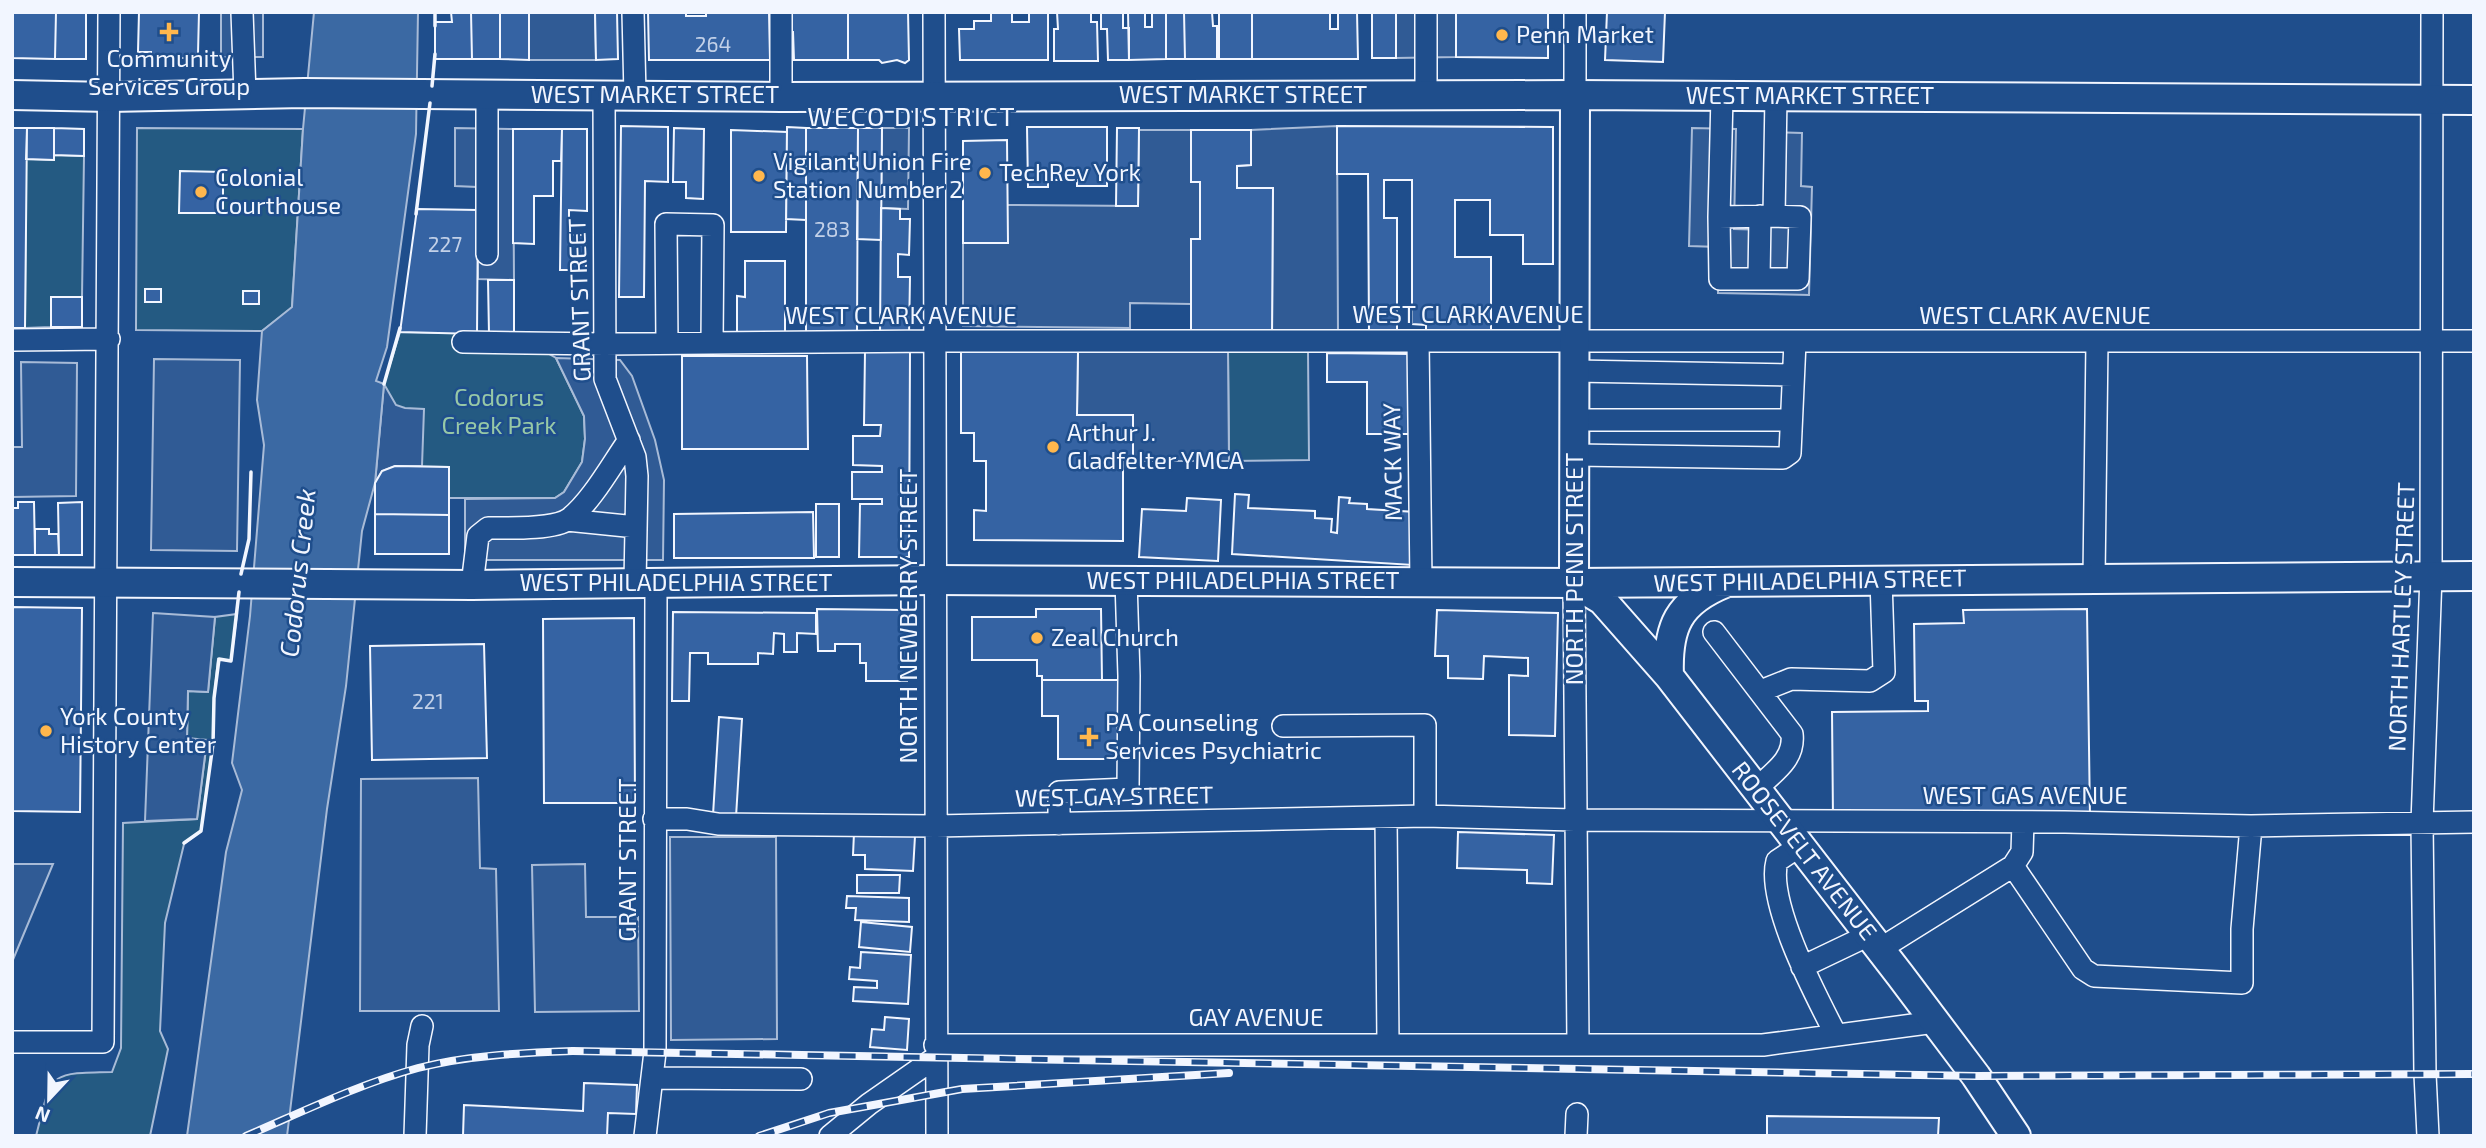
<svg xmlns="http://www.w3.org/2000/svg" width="2486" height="1148" font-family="'Exo 2',sans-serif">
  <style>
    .green { fill: #245a82; stroke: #a8bbd7; stroke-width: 2 }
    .parking { fill: #305b95; stroke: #a8bbd7; stroke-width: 2 }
    .water { fill: #3b69a3; stroke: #a8bbd7; stroke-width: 2 }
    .building { fill: #3563a3; stroke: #f2f6ff; stroke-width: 2 }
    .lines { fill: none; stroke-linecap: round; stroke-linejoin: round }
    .minor-casing { stroke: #f2f6ff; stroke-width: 24 }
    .major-casing { stroke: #f2f6ff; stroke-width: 32 }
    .minor { stroke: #1f4e8c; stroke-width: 21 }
    .major { stroke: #1f4e8c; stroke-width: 28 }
    .rail-casing { stroke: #f2f6ff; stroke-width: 8 }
    .rail { stroke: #1f4e8c; stroke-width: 5; stroke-dasharray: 16; stroke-linecap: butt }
    .wall { stroke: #f2f6ff; stroke-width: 3.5 }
    .poi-dot { fill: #ffb74d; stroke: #1f4e8c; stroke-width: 2.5 }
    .labels { text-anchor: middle; stroke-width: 5; stroke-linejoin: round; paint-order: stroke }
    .number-label { font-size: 21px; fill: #c3d1e8 }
    .poi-label { font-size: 24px; fill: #f2f6ff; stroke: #1f4e8c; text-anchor: start }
    .street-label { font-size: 24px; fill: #f2f6ff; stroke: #1f4e8c }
    .park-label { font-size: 24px; fill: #97c8a6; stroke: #1f4e8c }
    .neighbourhood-label { font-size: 26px; letter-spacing: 2px; fill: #f2f6ff; stroke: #1f4e8c }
    .water-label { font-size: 26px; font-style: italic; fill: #f2f6ff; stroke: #1f4e8c }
  </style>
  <rect width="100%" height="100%" fill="#1f4e8c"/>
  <path class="green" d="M137 128 303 129 292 308 262 331 136 330Z
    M54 155 84 156 82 297H51V327L25 328 26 159 54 160Z
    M400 332 514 334 556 358 584 416 585 439 582 462 564 492 555 498H449L448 467 395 466 382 471 375 483 384 384Z
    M1228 352H1308L1309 460 1229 461Z
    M237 614 231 661 218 659 214 698 213 744 201 831 184 844 165 923 160 1031 168 1049 150 1136H36C52 1073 47 1073 112 1072L121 1048 123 823 197 819 207 741 187 738 188 691 208 692 215 617Z"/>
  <path class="parking" d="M221 12H263V57H221Z
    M529 12H595L596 60H529Z
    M1396 12H1456V57L1396 58Z
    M1337 126 1338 334 1272 335 1273 188H1237V166L1251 165V130Z
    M455 128 513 129 514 280 478 279 477 187 455 186Z
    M882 128H909L908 209 881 208Z
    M1692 128 1736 129 1734 229 1767 230 1769 132 1802 133 1801 186 1812 187 1809 295 1718 293 1719 247 1689 246Z
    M1139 130H1191V182H1200V239H1191V304L1130 303V328L963 326V243L1007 205 1138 206Z
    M1078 352H1228L1229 461H1133L1077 415Z
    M556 358 620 360 632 376 655 440 664 480 663 560H465V499L555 498 564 492 582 462 585 439 584 416Z
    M154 359 240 360 237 551 151 550Z
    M21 362 77 363 76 496 12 497V447H22Z
    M384 384 396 405 405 408 424 409 422 466H395L382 471 375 483Z
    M153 613 215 617 208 692 188 691 187 738 207 740 197 819 145 821Z
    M478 778 480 868 496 869 499 1011H360L361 779Z
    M670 837H776L777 1039 671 1040Z
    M12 864H53L12 962Z
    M585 864 586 917H638L639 1011 535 1012 532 865Z"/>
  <path class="water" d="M314 12H418L416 134 387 347 376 381 384 384 375 483 362 531 346 686 327 809 287 1136H187L226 852 242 790 232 763 250 616 264 445 257 400 262 331 292 307 303 129Z"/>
  <path class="building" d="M12 12H56L55 59 12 58Z
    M56 12H86V59H55Z
    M139 12H199L198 54H189V58H151V52H138Z
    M451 12H471L472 59H435V22H452Z
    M471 12H500V59H472Z
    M500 12H529V60L500 59Z
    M595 12H617L618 59 596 60Z
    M648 12H686V16H706V12H769L770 60H649Z
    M789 12H848V60H794L793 32H789Z
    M848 12H908L909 60 905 63 897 60 882 63 879 60H848Z
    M991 12H1012V22H1029V12H1048V60H960L959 29H974V21H991Z
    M1057 12H1091V22H1097L1098 61H1054V29H1058Z
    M1101 12H1123V28H1129V60H1108L1107 29H1101Z
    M1128 12H1145V27H1152V12H1166V59L1129 60Z
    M1166 12H1184L1185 59H1166Z
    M1184 12H1212L1213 26H1217V59H1185Z
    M1219 12H1252V59H1219Z
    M1252 12H1330V29H1338V12H1357L1358 59H1252Z
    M1372 12H1396V58H1372Z
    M1456 12H1548V58L1456 57Z
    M1607 12H1665L1663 62 1605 60Z
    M621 126 668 127V182L645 181 644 297H619Z
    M1337 126 1553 127V264H1523V235H1490V200H1455V257H1491V330H1426V325L1412 324V180H1384V218H1397V334L1369 333 1368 174H1337Z
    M787 127 806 128V220L786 219Z
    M1027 127H1107V186H1077V180H1048V187H1028Z
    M12 128H27L25 328H12Z
    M27 128H54V160L26 159Z
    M54 128 84 129V156L54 155Z
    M674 128 704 129 703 199 686 198V182H673Z
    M806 128H858L857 334H806Z
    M858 128H882L881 240 857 239Z
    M1117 128H1139L1138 206H1116Z
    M513 129H562L561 161H553V196H534V244L513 243Z
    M562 129H587V211L569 210V235H586V270H560Z
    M731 130 787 132 786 232H731Z
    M1191 130H1251V165L1237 166V188H1273L1272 335 1191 334V239H1200V182H1191Z
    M1007 140 1008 243H963V141Z
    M180 171 223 172V213H179Z
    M881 208 900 209V219H910L909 255 898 254V277H910L909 335H880Z
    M417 209 478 210 477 334 400 332Z
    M745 261H785V333H737V296L745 297Z
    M488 280H514V334H489Z
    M145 289H161V302H145Z
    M243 291H259V304H243Z
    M51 297H82V327H51Z
    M865 351 910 352 909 557H859L860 504H882V499H852V472H882V466L853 465V436H880L881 425H864Z
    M961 352H1078L1077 415H1133V461H1123V541L974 540V510L986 511V461H974V433H961Z
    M1327 353 1411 354 1410 434H1367V382H1327Z
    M682 356H807L808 449H682Z
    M395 466 449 467V515L375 514V483L382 471Z
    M1235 494 1249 495 1248 508 1315 511V518L1332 519 1331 532 1337 533 1339 497 1350 498 1349 503 1367 504V509L1416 512 1413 565 1232 554Z
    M1187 498 1221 500 1218 561 1139 557 1142 509 1186 511Z
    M18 502H34L35 555H12V508H18Z
    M82 502V555H59L58 503Z
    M816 504H839V557H816Z
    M813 512 814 558H674V514Z
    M375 514 449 515V554H375Z
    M35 529H49V534H58L59 555H35Z
    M12 607 82 608 80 812 12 811Z
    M817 609 903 610 908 614 907 681H866V663H860V644H835V651H818Z
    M1036 609H1101L1102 680H1042V676H1037V660H972V617H1036Z
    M2087 609 2090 817 1833 819 1832 712 1928 711V701H1915L1914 624 1964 623 1963 610Z
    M1437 610 1558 613 1555 736 1509 735V675L1528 676V658L1484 656 1483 679 1448 678V656H1435Z
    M673 612 816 613V634L797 633V652H784V634L774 633 773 654 758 653V664H708V653H690L689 701H672Z
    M634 618 635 803H544L543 619Z
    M484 644 487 758 372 760 370 646Z
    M1042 680H1119L1120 759H1058V716H1042Z
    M719 717 742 719 736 817 713 815Z
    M1458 832 1554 835 1552 884 1527 883V870L1457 868Z
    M854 833 915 836 913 871 865 869V855H853Z
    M857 875H900L899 893H857Z
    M847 896 909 898V922L855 920 856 908H846Z
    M861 922 912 927 910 952 859 947Z
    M861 952 911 955 908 1004 853 1001 854 987 877 988V981L849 979 850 967 860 968Z
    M885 1017 909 1019 907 1050 870 1047 872 1029 884 1030Z
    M584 1083 637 1085 636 1114 608 1113 607 1136H463L464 1105 583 1111Z
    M1767 1116 1939 1118 1938 1136H1767Z"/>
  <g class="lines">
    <g class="minor-casing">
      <path id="minor" d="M242 12 245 94
        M633 12 635 95
        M781 12V97
        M934 12 937 1136
        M1426 12V95
        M1575 12V95
        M487 94V254
        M604 95 605 379 635 457 637 476 635 583
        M1722 96 1719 217 1774 216 1776 96
        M1719 217 1720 279H1798L1800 217 1774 216
        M1759 279 1760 216
        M12 340 109 339
        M1418 341 1421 582
        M463 342 604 344 935 341H2474
        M667 343 666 224 713 225 712 343
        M1575 371 1793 375
        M1575 420H1791
        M1575 455 1783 458 1790 453 1795 342
        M567 520 636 527
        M2094 578 2097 342
        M1574 583 1578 1044
        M472 585 478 536 488 528C507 528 553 530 569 519 592 501 612 464 629 440
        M1714 632 1792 734C1795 759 1774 772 1757 788
        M1761 691 1791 679 1870 681 1884 672 1881 580
        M1283 726 1425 725V816
        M1386 817 1388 1044
        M654 819H687L718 824 936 826 1425 816 1575 820 2065 822 2251 826 2474 822
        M1059 824V792L1128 789 1129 676 1126 581
        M1801 845 1777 861C1766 902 1816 996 1836 1035
        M2013 866 2083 969 2094 976 2242 983V929L2251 826
        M1880 949 2013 866 2022 852 2023 822
        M1802 967 1869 935
        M12 1042H103L109 12
        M935 1045H1763L1935 1022
        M652 1078 801 1079
        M415 1136 418 1045 422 1026
        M645 1136 655 1052 656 584
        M830 1136 869 1104 935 1058
        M1576 1136 1577 1114
        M2428 1136 2425 1074 2422 823 2431 575 2432 12"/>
    </g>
    <g class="major-casing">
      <path id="major" d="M12 95 110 97 304 93 781 97 1575 95 2474 100
        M12 582 472 585 934 580 1574 583 2474 576
        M1574 583 1602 600 1669 676 1900 975 1976 1076 2016 1136
        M1574 583 1575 95
        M1669 676C1667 627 1678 602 1725 583"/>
    </g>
    <use href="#minor" class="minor"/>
    <use href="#major" class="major"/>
    <g class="rail-casing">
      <path id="rail" d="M246 1136C302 1112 359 1084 418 1068 468 1055 521 1053 573 1051L1976 1076 2474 1074
        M759 1136 829 1113 962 1089 1229 1073"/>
    </g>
    <use href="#rail" class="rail"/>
    <path class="wall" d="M435 26V12
      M432 86 435 54
      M416 214 430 103
      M384 384 400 328
      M241 574 249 539 251 472
      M184 843 201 831 213 744 214 698 219 659 231 661 239 592"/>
  </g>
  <g class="poi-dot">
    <path d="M165.5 21.5h7v7h7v7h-7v7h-7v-7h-7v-7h7z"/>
    <circle cx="1502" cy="35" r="7"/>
    <circle cx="985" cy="173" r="7"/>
    <circle cx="759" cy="176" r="7"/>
    <circle cx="201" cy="192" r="7"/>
    <circle cx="1053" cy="447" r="7"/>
    <circle cx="1037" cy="638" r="7"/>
    <circle cx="46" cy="731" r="7"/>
    <path d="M1085.5 726.5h7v7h7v7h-7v7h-7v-7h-7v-7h7z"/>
  </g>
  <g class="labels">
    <g class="number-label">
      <text x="713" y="52">264</text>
      <text x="832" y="237">283</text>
      <text x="445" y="252">227</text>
      <text x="428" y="709">221</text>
    </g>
    <g class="poi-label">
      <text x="1516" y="43">Penn Market</text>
      <text x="169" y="67" text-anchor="middle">Community<tspan x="169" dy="28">Services Group</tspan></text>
      <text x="773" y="170">Vigilant Union Fire<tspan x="773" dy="28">Station Number 2</tspan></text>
      <text x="999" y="181">TechRev York</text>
      <text x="215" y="186">Colonial<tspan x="215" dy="28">Courthouse</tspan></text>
      <text x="1067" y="441">Arthur J.<tspan x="1067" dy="28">Gladfelter YMCA</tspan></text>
      <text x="1051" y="646">Zeal Church</text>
      <text x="60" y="725">York County<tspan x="60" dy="28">History Center</tspan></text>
      <text x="1105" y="731">PA Counseling<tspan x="1105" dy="28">Services Psychiatric</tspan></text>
    </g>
    <g class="street-label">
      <text x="655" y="103">WEST MARKET STREET</text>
      <text x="1243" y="103">WEST MARKET STREET</text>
      <text x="1810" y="104">WEST MARKET STREET</text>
      <text transform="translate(580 300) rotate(-92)" y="8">GRANT STREET</text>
      <text x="1468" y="323">WEST CLARK AVENUE</text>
      <text x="901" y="324">WEST CLARK AVENUE</text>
      <text x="2035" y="324">WEST CLARK AVENUE</text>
      <text transform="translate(1393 462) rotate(-91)" y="8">MACK WAY</text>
      <text transform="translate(1575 569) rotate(-90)" y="8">NORTH PENN STREET</text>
      <text x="1243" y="589">WEST PHILADELPHIA STREET</text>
      <text transform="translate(1810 581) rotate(-1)" y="8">WEST PHILADELPHIA STREET</text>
      <text x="676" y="591">WEST PHILADELPHIA STREET</text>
      <text transform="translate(909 616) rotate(-90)" y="8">NORTH NEWBERRY STREET</text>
      <text transform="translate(2402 617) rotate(-88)" y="8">NORTH HARTLEY STREET</text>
      <text x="2025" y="804">WEST GAS AVENUE</text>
      <text transform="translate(1114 797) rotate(-1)" y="8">WEST GAY STREET</text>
      <text transform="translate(1804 851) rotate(52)" y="8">ROOSEVELT AVENUE</text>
      <text transform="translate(628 860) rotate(-90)" y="8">GRANT STREET</text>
      <text x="1256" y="1026">GAY AVENUE</text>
    </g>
    <g class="park-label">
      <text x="499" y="406">Codorus<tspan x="499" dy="28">Creek Park</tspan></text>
    </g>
    <g class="neighbourhood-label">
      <text x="912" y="126">WECO DISTRICT</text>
    </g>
    <g class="water-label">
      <text transform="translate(298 573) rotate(-84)" y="9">Codorus Creek</text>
    </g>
  </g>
  <rect width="2486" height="1148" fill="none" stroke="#f2f6ff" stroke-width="28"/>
  <g transform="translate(49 1099) rotate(202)" stroke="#1f4e8c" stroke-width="5" paint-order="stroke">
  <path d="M0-5L12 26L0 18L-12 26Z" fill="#f2f6ff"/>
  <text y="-10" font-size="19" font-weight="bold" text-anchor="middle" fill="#f2f6ff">N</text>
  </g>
</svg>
